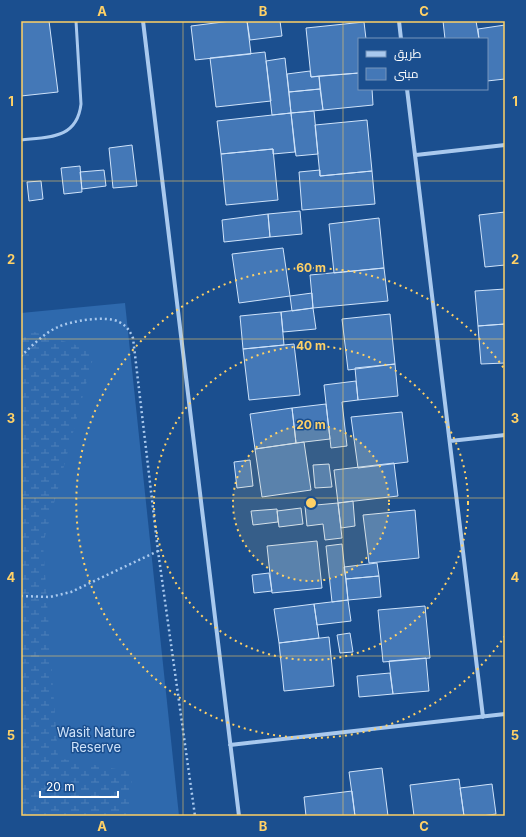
<svg xmlns="http://www.w3.org/2000/svg" width="526" height="837" font-family="Inter,Cairo,sans-serif">
  <style>
    .grass { fill: #2e69ad }
    .wetland { fill: url(#wetland-marsh) }
    .building { fill: #4478b7; stroke: #cfe3fa }
    .lines { fill: none; stroke-linecap: round; stroke-linejoin: round }
    .path { stroke: #a9c9ee; stroke-width: 2.5; stroke-dasharray: 2 3; stroke-linecap: butt }
    .lane { stroke: #a9c9ee; stroke-width: 3 }
    .street { stroke: #a9c9ee; stroke-width: 4 }
    .grid { fill: none; stroke: #ffd166; stroke-width: 1; stroke-opacity: 0.55 }
    .ring { fill: none; stroke: #ffd166; stroke-width: 2; stroke-dasharray: 2 4 }
    .labels { text-anchor: middle; stroke-width: 3; stroke-linejoin: round; paint-order: stroke }
    .park-label { font-size: 13px; fill: #cfe3fa; stroke: #1b4f8f }
    .centre { fill: #ffd166; stroke: #1b4f8f; stroke-width: 2 }
    .ring-label { font-size: 12px; text-anchor: middle; font-weight: bold; fill: #ffd166; stroke: #1b4f8f; stroke-width: 3; stroke-linejoin: round; paint-order: stroke }
    .neatline { fill: none; stroke: #ffd166; stroke-width: 1.5 }
    .grid-label { font-size: 13px; text-anchor: middle; font-weight: bold; fill: #ffd166 }
  </style>
  <defs>
    <pattern id="wetland-marsh" width="20" height="14" patternUnits="userSpaceOnUse"><rect width="20" height="14" fill="#2e69ad"/><path d="M1 5h8M5 5V1M11 12h8M15 12V8" fill="none" stroke="#4d80b9"/></pattern>
  </defs>
  <rect width="100%" height="100%" fill="#1b4f8f"/>
  <path class="grass" d="M125 303 179 816H21V313Z"/>
  <path class="wetland" d="M28 330 95 351 43 544 58 758 132 772 130 816H21V331Z"/>
  <path class="building" d="M21 21H49L58 92 21 96Z
    M231 21H247L251 54 195 60 191 26Z
    M247 21H280L282 36 250 40Z
    M443 21H476L479 39H445Z
    M364 22 366 39H359V73L311 77 306 28Z
    M505 25V79L487 81V39H479L478 29Z
    M265 52 271 101 216 107 210 58Z
    M285 58 291 113 272 115 266 61Z
    M310 71 311 77 319 76 320 89 289 92 287 74Z
    M359 73V89H372L373 105 323 110 319 76Z
    M320 89 323 110 291 113 289 92Z
    M314 111 318 154 296 156 291 113Z
    M291 113 295 152 273 154V149L221 154 217 121Z
    M367 120 372 171 320 176 315 125Z
    M132 145 137 186 113 188 109 148Z
    M273 149 278 200 226 205 221 154Z
    M80 166 82 192 64 194 61 168Z
    M104 170 106 186 82 189 80 172Z
    M320 170V176L372 171 375 204 302 210 299 172Z
    M41 181 43 199 29 201 27 182Z
    M300 211 302 234 270 237 268 214Z
    M505 212V265L485 267 479 215Z
    M268 214 270 237 224 242 222 220Z
    M379 218 384 268 334 273 329 224Z
    M283 248 290 296 239 303 232 254Z
    M384 268 388 301 313 308 310 275Z
    M505 289V324L478 326 475 291Z
    M312 293 313 308 292 311 290 296Z
    M313 308 316 329 283 332 281 312Z
    M281 312 284 345 243 349 240 316Z
    M390 314 395 364 348 370 342 319Z
    M505 324V363L481 364 478 326Z
    M294 344 300 395 249 400 243 349Z
    M395 364 398 396 358 400 355 368Z
    M356 381 358 400 342 402 347 446 331 448 324 385Z
    M326 404 330 439 296 443 292 408Z
    M292 408 296 443 255 449 250 414Z
    M402 412 408 462 358 468 351 417Z
    M304 442 311 490 262 497 255 449Z
    M250 460 253 486 237 488 234 462Z
    M394 463 398 496 338 503 334 470Z
    M329 464 332 487 315 488 313 465Z
    M353 501 355 526 341 528 338 503Z
    M338 503 342 538 325 540 323 524 307 526 305 506Z
    M301 508 303 524 279 527 277 511Z
    M277 509 278 522 253 525 251 511Z
    M415 510 419 558 369 563 363 515Z
    M317 541 322 588 272 593 267 546Z
    M342 544 348 600 332 602 326 546Z
    M377 563 379 576 346 579 344 567Z
    M269 573 272 591 254 593 252 575Z
    M379 576 381 597 348 600 346 579Z
    M348 600 351 621 317 625 314 604Z
    M314 604 319 638 279 643 274 609Z
    M425 606 430 658 383 662 378 610Z
    M350 633 353 652 340 653 337 635Z
    M329 637 334 686 284 691 279 643Z
    M426 658 429 691 393 694 389 661Z
    M390 673 393 694 359 697 357 676Z
    M382 768 388 816H355L349 772Z
    M459 779 464 816H414L410 785Z
    M492 784 496 814 482 816H464L460 788Z
    M352 791 355 816H306L304 797Z"/>
  <g class="lines">
    <path class="path" d="M21 356C32 346 44 333 58 327 70 321 107 315 119 322 126 325 130 331 133 338L158 551 195 816
      M21 596 50 597 71 592 158 551"/>
    <path class="lane" d="M21 140C49 137 77 139 81 104L76 21"/>
    <path class="street" d="M143 21 239 816
      M399 21 401 39
      M407 89 483 717
      M416 155 505 145
      M450 441 505 435
      M230 745 505 714"/>
  </g>
  <path class="grid" d="M183 21V816M343 21V816M21 181H505M21 339H505M21 498H505M21 656H505"/>
  <circle cx="311" cy="503" r="78" fill="#ffd166" fill-opacity=".12"/>
  <g class="ring">
    <circle cx="311" cy="503" r="78"/>
    <circle cx="311" cy="503" r="157"/>
    <path d="M505 636A235 235 0 1 1 505 370"/>
  </g>
  <g class="labels">
    <g class="park-label">
      <text x="96" y="737">Wasit Nature<tspan x="96" dy="15">Reserve</tspan></text>
    </g>
  </g>
  <circle cx="311" cy="503" r="6" class="centre"/>
  <g class="ring-label">
    <text x="311" y="272">60 m</text>
    <text x="311" y="350">40 m</text>
    <text x="311" y="429">20 m</text>
  </g>
  <rect width="526" height="837" fill="none" stroke="#1b4f8f" stroke-width="44"/>
  <rect x="358" y="38" width="130" height="52" fill="#1b4f8f" stroke="#7695bc"/>
  <rect x="366" y="51" width="20" height="6" fill="#a9c9ee" stroke="#7695bc"/>
  <text x="394" y="58" font-size="12" fill="#ffffff">طريق</text>
  <rect x="366" y="68" width="20" height="12" fill="#4478b7" stroke="#7695bc"/>
  <text x="394" y="78" font-size="12" fill="#ffffff">مبنى</text>
  <path d="M40 791v6h78v-6" fill="none" stroke="#ffffff" stroke-width="2"/>
  <text x="46" y="791" font-size="12" fill="#ffffff" stroke="#1b4f8f" stroke-width="3" paint-order="stroke">20 m</text>
  <rect x="22" y="22" width="482" height="793" class="neatline"/>
  <g class="grid-label">
    <text x="102" y="16">A</text>
    <text x="263" y="16">B</text>
    <text x="424" y="16">C</text>
    <text x="11" y="106">1</text>
    <text x="515" y="106">1</text>
    <text x="11" y="264">2</text>
    <text x="515" y="264">2</text>
    <text x="11" y="423">3</text>
    <text x="515" y="423">3</text>
    <text x="11" y="582">4</text>
    <text x="515" y="582">4</text>
    <text x="11" y="740">5</text>
    <text x="515" y="740">5</text>
    <text x="102" y="831">A</text>
    <text x="263" y="831">B</text>
    <text x="424" y="831">C</text>
  </g>
</svg>
